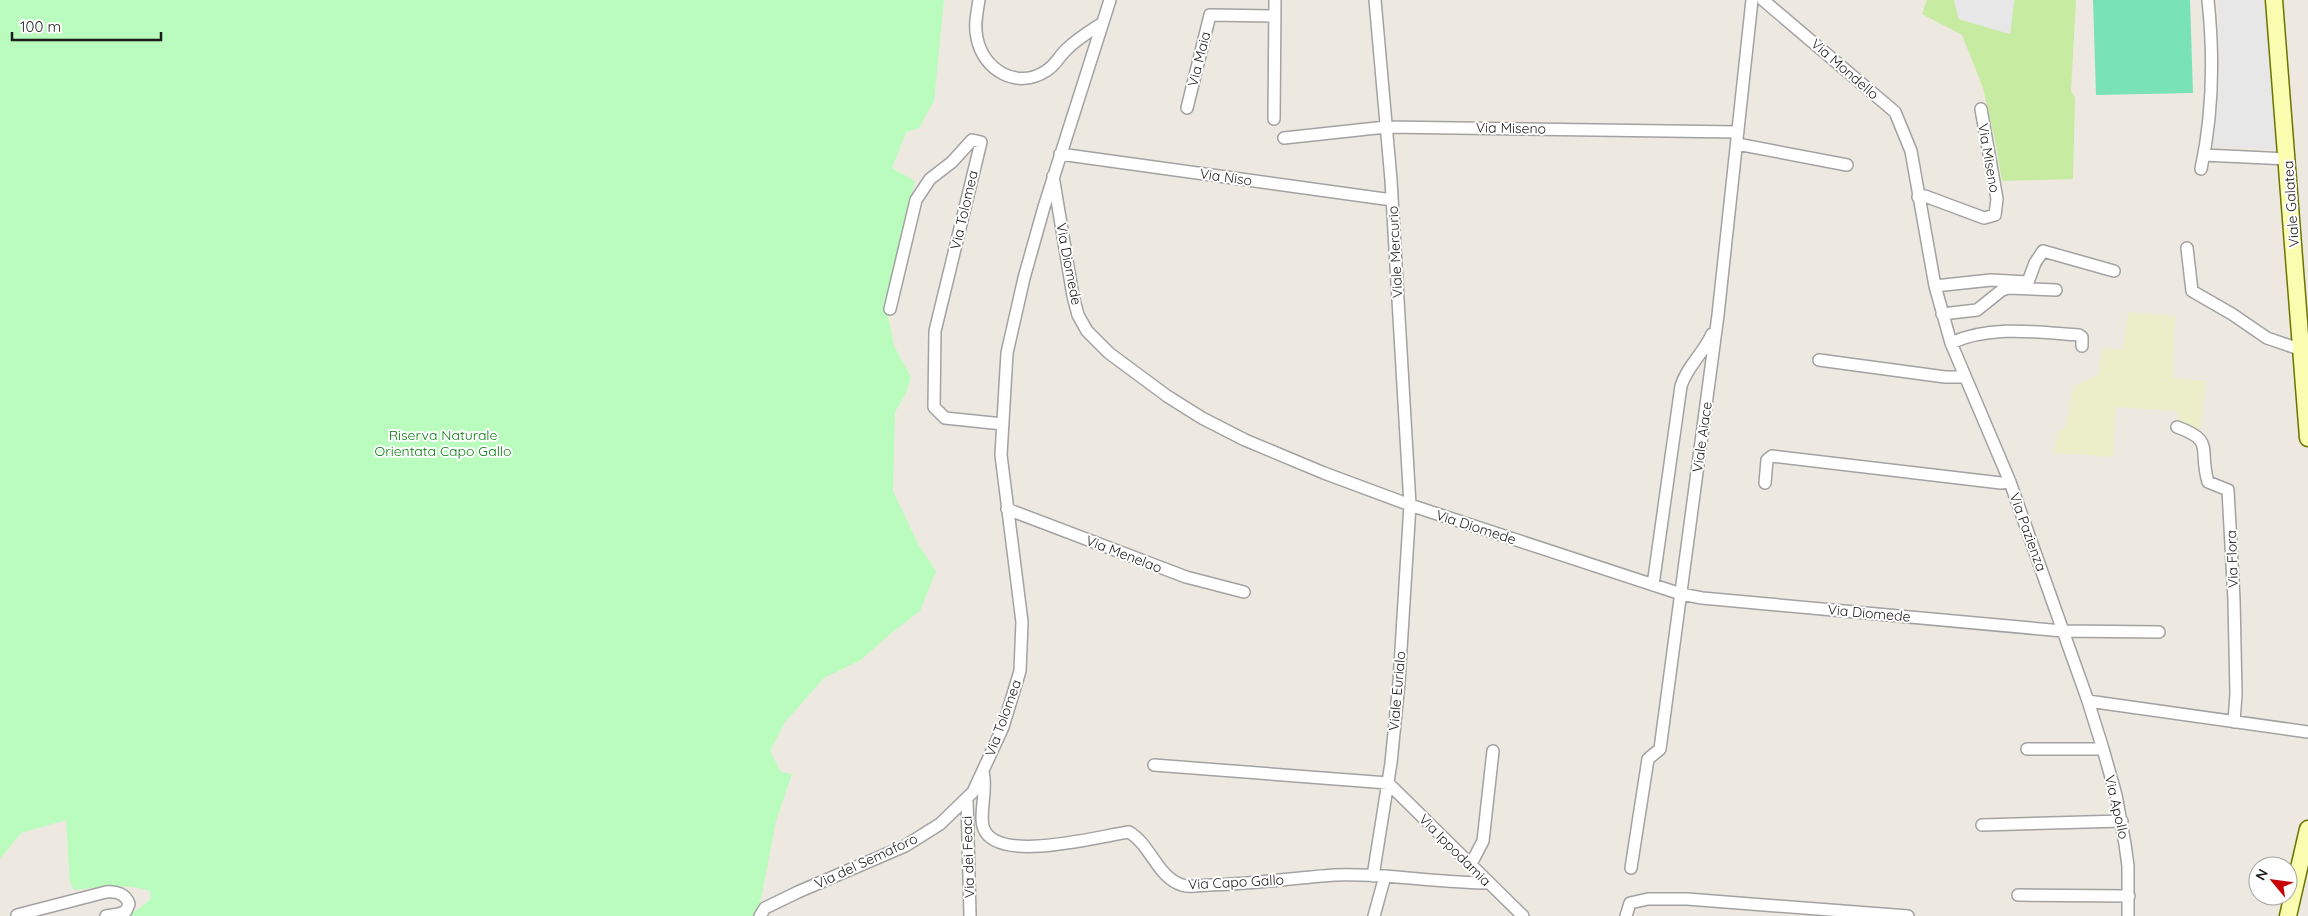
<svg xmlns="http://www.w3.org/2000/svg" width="2308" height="916" font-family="Quicksand,sans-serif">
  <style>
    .farmland { fill: #eceeca }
    .grass { fill: #c8eba2 }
    .park { fill: #b9fcbd }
    .pitch { fill: #79e2b7 }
    .parking { fill: #e7e7e7 }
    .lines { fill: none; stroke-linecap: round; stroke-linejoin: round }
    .minor-casing { stroke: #a2a2a2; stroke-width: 14 }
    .secondary-casing { stroke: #6a7500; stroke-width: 19 }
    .minor { stroke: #fff; stroke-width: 11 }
    .secondary { stroke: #fafcb0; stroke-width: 16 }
    .labels { text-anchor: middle; stroke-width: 4; stroke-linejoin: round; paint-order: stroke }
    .street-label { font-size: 14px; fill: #1b1b1b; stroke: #fff }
    .park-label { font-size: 14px; fill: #067d0e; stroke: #fff }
  </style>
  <rect width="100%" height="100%" fill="#eee9e0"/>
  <path class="farmland" d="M2128 312 2175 316 2173 378 2206 381 2200 431 2179 421 2177 411 2116 407 2113 457 2054 453 2059 430 2065 429 2074 386 2098 375 2103 348 2123 349Z"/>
  <path class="grass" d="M1927 0H1954L1959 19 2010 34 2014 0H2076L2071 91 2075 98 2073 179 2002 181 1995 140 1983 88 1962 35 1922 14Z"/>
  <path class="park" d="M0 0H944L934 101 919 128 906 132 892 168 915 181 885 301 894 346 911 377 906 393 895 412 893 491 918 544 936 571 920 611 890 634 861 660 824 678 785 722 770 751 781 772 792 774 776 821 759 909 754 916H129C137 909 144 906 151 898L150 891C125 883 99 887 74 890L70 882 66 820 21 833 0 859Z"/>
  <path class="pitch" d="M2093 0H2190L2193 93 2096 95Z"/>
  <path class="parking" d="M1954 0H2014L2010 34 1959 19Z
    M2218 0H2264L2278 149 2214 147 2220 92 2221 56Z"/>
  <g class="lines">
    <g class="minor-casing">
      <path id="minor" d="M979 0C977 13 974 25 977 38 983 70 1017 90 1046 71 1056 65 1059 56 1067 49 1077 39 1089 32 1101 24
        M1763 0 1895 112 1911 151 1935 286 1951 343 2010 482 2088 701 2103 749 2116 795 2125 844 2128 866V916
        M1187 108 1210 15 1275 16
        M1274 119 1275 0
        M1284 138 1386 127 1738 132
        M1737 144 1847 165
        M1060 154 1392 200
        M2204 155 2288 159
        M2201 169C2213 114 2214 57 2208 0
        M1053 176 1073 296 1078 315 1087 331 1109 353 1167 396 1202 418 1245 440 1324 473 1410 505 1681 594 1702 598 2063 631 2159 632
        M1918 197 1925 196 1984 218 1995 215 1997 199 1981 109
        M2187 248 2192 291 2232 314 2267 338 2302 350
        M1935 286 1991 280 2028 282 2035 263 2043 251 2114 271
        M890 309 916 200 930 179 952 162 972 140 981 142 935 331 934 407 945 418 1003 424
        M1942 314 1977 310 2002 290 2008 288 2056 290
        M1951 343C1990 325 2037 332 2079 335L2082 337V346
        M1819 360 1945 377H1963
        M2177 427C2216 441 2198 449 2208 482L2228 490 2234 600 2236 694 2234 722
        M1765 483 1767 460 1772 456 2001 483 2010 482
        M1007 509 1186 577 1244 592
        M1653 585 1681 386C1687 366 1704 353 1712 334
        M2088 701 2308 732
        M2027 749H2103
        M1154 765 1388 783 1523 916
        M983 772C988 790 978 816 984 829 998 864 1099 836 1129 832 1151 845 1157 877 1182 885 1190 888 1201 885 1209 885 1251 884 1293 878 1335 875 1386 873 1437 883 1488 883
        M967 799 970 916
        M1982 825 2122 821
        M1471 864 1483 841 1493 751
        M1631 868 1648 759 1660 749 1718 315 1752 0
        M1373 876 1391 763 1399 682 1410 505 1391 180 1375 0
        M2018 895 2129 896
        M17 915 106 892C116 891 126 894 129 904L126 911 119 914 106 916
        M760 916 765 908 798 892 905 846 940 824 973 792 1003 727 1020 671 1022 622 1001 455 1007 353 1024 278 1044 207 1110 0
        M1374 916 1385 876
        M1626 916 1630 903 1648 899H1687L1908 916"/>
    </g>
    <g class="secondary-casing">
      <path id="secondary" d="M2274 0 2308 438
        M2288 916 2308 829"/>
    </g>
    <use href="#minor" class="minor"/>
    <use href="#secondary" class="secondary"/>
  </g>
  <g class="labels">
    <g class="street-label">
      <text transform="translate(1199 59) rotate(-76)" y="5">Via Maia</text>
      <text transform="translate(1845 69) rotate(41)" y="5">Via Mondello</text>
      <text transform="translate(1511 128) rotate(1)" y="5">Via Miseno</text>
      <text transform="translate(1989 158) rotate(80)" y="5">Via Miseno</text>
      <text transform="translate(1226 177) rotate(8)" y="5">Via Niso</text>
      <text transform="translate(2291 204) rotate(-94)" y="5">Viale Galatea</text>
      <text transform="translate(964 210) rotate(-77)" y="5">Via Tolomea</text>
      <text transform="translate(1395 252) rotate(-93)" y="5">Viale Mercurio</text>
      <text transform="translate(1069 264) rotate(79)" y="5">Via Diomede</text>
      <text transform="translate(1702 437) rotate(-82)" y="5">Viale Aiace</text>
      <text transform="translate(1476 527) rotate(18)" y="5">Via Diomede</text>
      <text transform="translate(2028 532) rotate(70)" y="5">Via Pazienza</text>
      <text transform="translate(1124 554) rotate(21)" y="5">Via Menelao</text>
      <text transform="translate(2232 559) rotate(-92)" y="5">Via Flora</text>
      <text transform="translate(1869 613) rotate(5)" y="5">Via Diomede</text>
      <text transform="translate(1397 691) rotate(-85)" y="5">Viale Eurialo</text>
      <text transform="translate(1003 718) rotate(-70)" y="5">Via Tolomea</text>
      <text transform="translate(2117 807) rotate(77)" y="5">Via Apollo</text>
      <text transform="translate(1455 850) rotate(45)" y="5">Via Ippodamia</text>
      <text transform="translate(968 857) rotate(-92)" y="5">Via dei Feaci</text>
      <text transform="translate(866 861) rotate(-25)" y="5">Via del Semaforo</text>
      <text transform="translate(1236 882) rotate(-3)" y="5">Via Capo Gallo</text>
    </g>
    <g class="park-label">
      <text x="443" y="440">Riserva Naturale<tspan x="443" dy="16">Orientata Capo Gallo</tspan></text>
    </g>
  </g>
  <g transform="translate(2273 881) rotate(299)"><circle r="24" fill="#ffffff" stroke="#a4a4a4"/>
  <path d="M0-4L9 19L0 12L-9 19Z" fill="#c70004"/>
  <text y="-8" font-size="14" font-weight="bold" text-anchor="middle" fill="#1b1b1b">N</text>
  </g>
  <path d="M12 32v8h149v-8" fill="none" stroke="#1b1b1b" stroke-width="2.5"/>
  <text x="20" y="32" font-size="15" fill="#1b1b1b" stroke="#ffffff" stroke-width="4" paint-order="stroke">100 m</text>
</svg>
